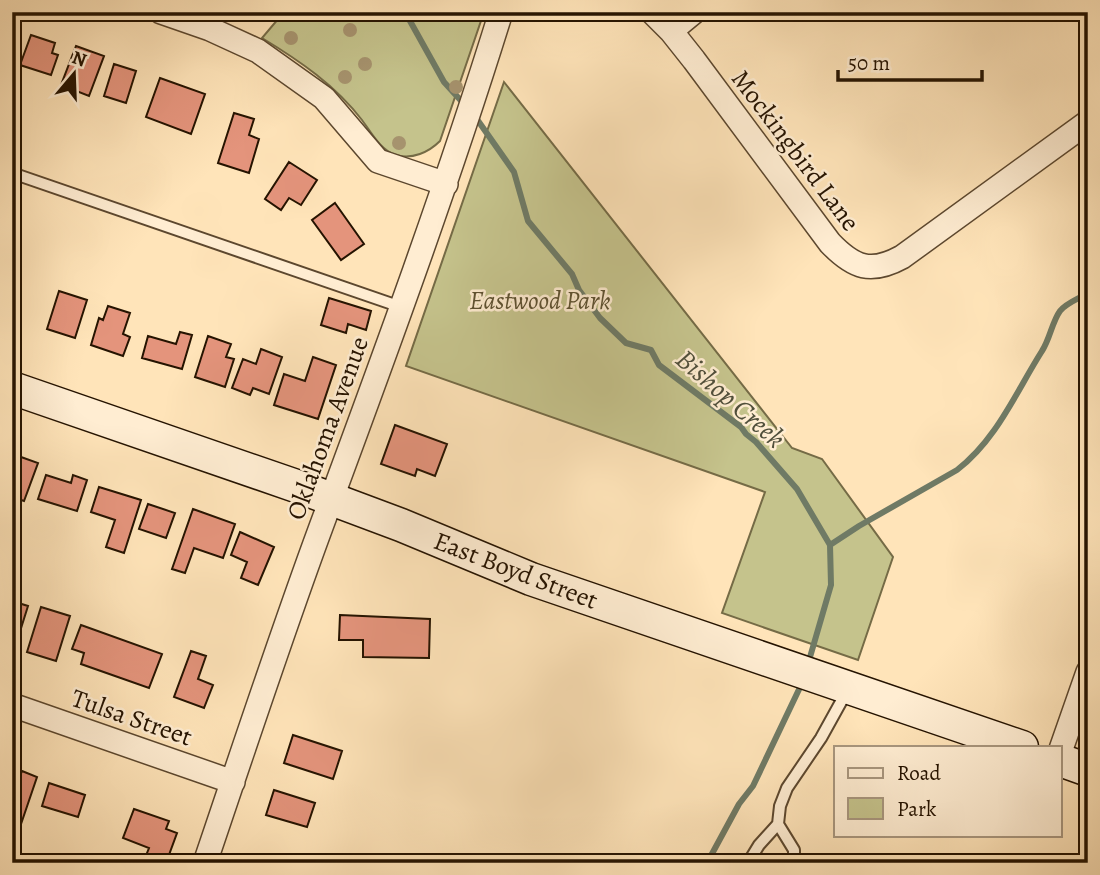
<svg xmlns="http://www.w3.org/2000/svg" width="1100" height="875" font-family="Alegreya,serif">
  <style>
    .green { fill: #c5c38c; stroke: #756b46; stroke-width: 2 }
    .lines { fill: none; stroke-linecap: round; stroke-linejoin: round }
    .stream { stroke: #6f7a65; stroke-width: 6 }
    .building { fill: #e4947c; stroke: #251300; stroke-width: 2 }
    .lane-casing { stroke: #5c472e; stroke-width: 14 }
    .street-casing { stroke: #5c472e; stroke-width: 26 }
    .secondary-casing { stroke: #251300; stroke-width: 35 }
    .lane { stroke: #ffedd2; stroke-width: 10 }
    .street { stroke: #ffedd2; stroke-width: 23 }
    .secondary { stroke: #ffedd2; stroke-width: 32 }
    .tree { fill: #a6936e }
    .labels { text-anchor: middle; stroke-width: 5; stroke-linejoin: round; paint-order: stroke }
    .street-label { font-size: 26px; fill: #251300; stroke: #ffedd2 }
    .park-label { font-size: 26px; font-style: italic; fill: #5d5131; stroke: #ffedd2 }
    .water-label { font-size: 28px; font-style: italic; fill: #504f3b; stroke: #ffedd2 }
  </style>
  <rect width="100%" height="100%" fill="#ffe4b9"/>
  <filter id="stains"><feTurbulence type="fractalNoise" baseFrequency=".00286" numOctaves="4"/><feColorMatrix values="0 0 0 0 .2 0 0 0 0 .09 0 0 0 0 .02 0 0 0 .5 -.17"/></filter>
  <radialGradient id="worn" r=".72"><stop offset=".6" stop-color="#630" stop-opacity="0"/><stop offset="1" stop-color="#630" stop-opacity=".3"/></radialGradient>
  <path class="green" d="M284 12H484L440 141C429 152 412 160 396 155 381 151 371 132 362 120 335 85 300 61 262 38Z
    M504 82 792 448 822 459 893 557 858 660 722 613 765 492 406 366Z"/>
  <g class="lines">
    <path class="stream" d="M405 12 444 82 464 104
      M474 115 514 172 528 221 572 274 579 290 600 318 626 343 651 350 659 365 741 427 746 434 756 442 797 489 830 545 831 585 808 664
      M830 545 859 526 957 470C997 439 1016 392 1042 351 1050 339 1052 322 1060 311 1066 303 1080 298 1088 293
      M707 863 739 804 753 786 803 681"/>
  </g>
  <path class="building" d="M31 35 55 43 52 53 58 55 51 75 20 65Z
    M76 46 104 56 89 96 61 85Z
    M114 64 136 71 126 103 104 96Z
    M160 78 205 94 191 134 146 117Z
    M234 113 254 119 249 135 259 139 249 173 218 163Z
    M289 162 317 180 301 205 289 198 281 210 265 199Z
    M335 203 364 244 341 260 312 220Z
    M59 291 87 300 75 338 47 329Z
    M329 298 371 311 366 330 348 324 346 333 321 325Z
    M108 306 130 313 123 334 130 337 123 356 91 345 99 318 103 320Z
    M180 332 192 335 182 369 142 358 148 336 176 344Z
    M208 336 231 344 226 357 234 359 225 387 195 377Z
    M261 349 282 357 269 394 253 388 250 395 232 388 243 359 256 364Z
    M313 357 336 365 318 419 274 405 284 374 305 381Z
    M395 425 447 444 435 476 417 469 415 476 381 464Z
    M21 457 38 463 24 501 12 497V466L17 468Z
    M46 475 71 483 73 475 87 480 77 511 38 499Z
    M99 487 141 500 124 553 106 547 115 520 91 512Z
    M148 504 175 513 166 538 139 529Z
    M193 509 235 524 223 558 194 548 185 573 172 569Z
    M240 532 274 547 258 585 241 578 247 562 231 555Z
    M12 601 28 606 17 641 12 640Z
    M41 607 70 616 56 661 27 652Z
    M340 615 430 619 429 658 363 657V640H339Z
    M81 625 162 654 149 688 81 664 84 653 72 649Z
    M191 651 206 656 198 679 213 685 204 708 174 697Z
    M293 735 342 751 333 779 284 763Z
    M22 771 37 777 20 827 12 824V775L19 778Z
    M49 783 85 795 78 817 42 806Z
    M274 790 315 803 307 827 266 815Z
    M134 809 169 821 166 829 177 833 166 863H143L149 848 123 838Z"/>
  <g class="lines">
    <g class="lane-casing">
      <path id="lane" d="M12 173 401 307
        M778 824 794 850V863
        M748 863 759 845 778 824 780 806 787 788 821 738 847 691"/>
    </g>
    <g class="street-casing">
      <path id="street" d="M161 12 210 29 258 51 324 98 378 161 446 184
        M652 12 671 31 694 60 830 243C854 268 871 274 902 257L1088 122
        M671 31 694 12
        M12 705 233 782
        M1060 752 1088 672
        M205 863C243 751 280 638 321 527 384 357 447 186 501 12"/>
    </g>
    <g class="secondary-casing">
      <path id="secondary" d="M12 388 302 488 401 525 531 579 1022 747
        M1060 760 1088 770"/>
    </g>
    <use href="#lane" class="lane"/>
    <use href="#street" class="street"/>
    <use href="#secondary" class="secondary"/>
  </g>
  <g class="tree">
    <circle cx="350" cy="30" r="7"/>
    <circle cx="291" cy="38" r="7"/>
    <circle cx="365" cy="64" r="7"/>
    <circle cx="345" cy="77" r="7"/>
    <circle cx="456" cy="87" r="7"/>
    <circle cx="399" cy="143" r="7"/>
  </g>
  <g class="labels">
    <g class="street-label">
      <text transform="translate(796 150) rotate(53)" y="9">Mockingbird Lane</text>
      <text transform="translate(327 428) rotate(-70)" y="9">Oklahoma Avenue</text>
      <text transform="translate(516 570) rotate(21)" y="9">East Boyd Street</text>
      <text transform="translate(132 717) rotate(19)" y="9">Tulsa Street</text>
    </g>
    <g class="park-label">
      <text x="540" y="309">Eastwood Park</text>
    </g>
    <g class="water-label">
      <text transform="translate(731 398) rotate(41)" y="10">Bishop Creek</text>
    </g>
  </g>
  <rect width="1100" height="875" fill="none" stroke="#ffe4b9" stroke-width="42"/>
  <rect x="14" y="14" width="1072" height="847" fill="none" stroke="#251300" stroke-width="3.5"/>
  <rect x="21" y="21" width="1058" height="833" fill="none" stroke="#251300" stroke-width="2"/>
  <rect x="834" y="746" width="228" height="91" fill="#ffedd2" stroke="#a8967e" stroke-width="2"/>
  <rect x="848" y="768" width="35" height="10" fill="#ffedd2" stroke="#a8967e" stroke-width="2"/>
  <text x="897" y="780" font-size="21" fill="#251300">Road</text>
  <rect x="848" y="798" width="35" height="21" fill="#c5c38c" stroke="#a8967e" stroke-width="2"/>
  <text x="897" y="816" font-size="21" fill="#251300">Park</text>
  <g transform="translate(74 74) rotate(19)" stroke="#ffedd2" stroke-width="5" paint-order="stroke">
  <path d="M0-5L12 26L0 18L-12 26Z" fill="#251300"/>
  <text y="-10" font-size="19" font-weight="bold" text-anchor="middle" fill="#251300">N</text>
  </g>
  <path d="M838 70v10h144v-10" fill="none" stroke="#251300" stroke-width="3.5"/>
  <text x="848" y="70" font-size="21" fill="#251300" stroke="#ffedd2" stroke-width="5" paint-order="stroke">50 m</text>
  <rect width="100%" height="100%" filter="url(#stains)"/>
  <rect width="100%" height="100%" fill="url(#worn)"/>
</svg>
